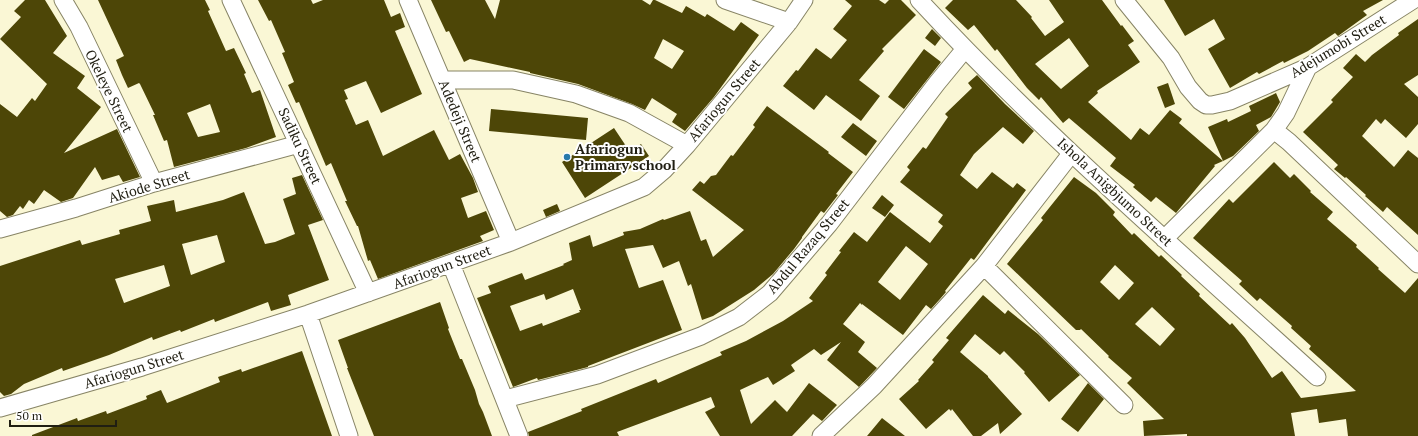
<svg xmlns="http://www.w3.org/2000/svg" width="1418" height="436" font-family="'PT Serif',serif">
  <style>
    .building { fill: #4d4607; fill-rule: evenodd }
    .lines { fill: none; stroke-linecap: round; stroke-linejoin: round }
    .minor-casing { stroke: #878465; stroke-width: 19 }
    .minor { stroke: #fff; stroke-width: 17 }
    .poi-dot { fill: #287aab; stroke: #fff; stroke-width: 1.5 }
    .labels { text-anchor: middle; stroke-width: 4; stroke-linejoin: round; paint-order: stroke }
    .street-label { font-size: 14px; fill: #201e12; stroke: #fff }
    .poi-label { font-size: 14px; font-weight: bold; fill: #201e12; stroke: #fff; text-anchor: start }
  </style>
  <rect width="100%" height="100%" fill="#faf7d5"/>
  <path class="building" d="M25 0H45L67 36 53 53 85 76 77 88 101 107 64 153 117 129 140 177 123 182 119 175 102 180 95 167 73 198 61 202 44 190 34 204 29 200 23 209 20 206 13 215 7 217 0 211V104L17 117 32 98 35 101 47 84 0 39 21 17 14 11Z
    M98 0H205L210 10 208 11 226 51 234 48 246 73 244 74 252 93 260 90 276 137 246 148 174 167 167 140 164 141 153 115H155L140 84 139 83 128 88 122 75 116 60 124 56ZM210 104 220 132 198 137 187 113Z
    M258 0H311L313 4 323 0H384L391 17 400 13 405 27 395 31 422 94 381 113 366 81 344 90 348 99 345 100 356 125 368 120 383 156 434 130 449 160 460 154 473 178 478 192 461 198 468 218 486 211 494 230 480 236 483 241 378 279 370 260 368 261 358 226H357L345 201H347L331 163 326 166 299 102 296 103 288 85 294 82 282 53 285 52 271 20 269 21Z
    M431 0H485L495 19 500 0H642L650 5 653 0H655L682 13 686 6 705 17 707 14 734 31 741 22 759 35 714 97 685 131 672 122 677 114 652 98 645 110 632 104 578 84 530 73V72L470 59 464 62 449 31 446 32ZM663 39 684 51 672 69 654 58Z
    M845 0H879L885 4 889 0H901L916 15 882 49 884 51 859 80 880 96 861 121 826 95 814 110 783 86 796 70 798 71 816 48 831 59 847 40 833 29 852 6Z
    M953 0H1016L1032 17 1031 18 1045 36 1064 22 1049 0H1102L1121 26 1122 25 1134 41 1128 45 1140 62 1097 91 1098 93 1088 102 1131 140 1140 128 1149 135 1170 110 1182 119 1179 123 1223 161 1214 165 1215 166 1176 213 1156 197 1151 202 1133 187 1135 185 1110 166 1116 158 1069 118 1063 123 1041 97 1039 100 1027 88 997 49 995 51 974 25 968 30 945 8ZM1069 38 1089 66 1061 89 1035 64Z
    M1164 0H1383L1363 11 1367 15 1338 36 1335 33 1308 51 1284 63 1283 61 1259 74 1257 72 1230 88 1208 49 1225 39 1214 19 1185 36Z
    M1418 19V75L1404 84 1418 97V124L1406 138 1385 119 1381 124 1376 119 1362 136 1394 167 1408 150 1418 158V235L1387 207 1383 212 1365 196 1366 195 1346 177 1345 178 1334 169 1338 165 1303 132 1333 102 1331 100 1353 77 1343 68 1356 54 1365 62 1372 55 1399 35 1398 33Z
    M932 29 941 38 935 46 925 38Z
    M924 49 941 62 904 109 888 97Z
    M977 75 1005 104 1034 131 1023 144 1003 127 974 154 960 175 977 189 992 172 1013 188 1017 183 1026 190 974 260 971 258 945 291 946 292 940 299 931 309 926 305 903 335 862 304V305L860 303 843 324 865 342 858 352 877 368 859 387 827 360 841 342 821 355 814 349 791 365 795 371 773 385 768 377 740 390 751 424 775 400 787 412 809 383 837 405 822 421 813 414 792 436H720L705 412 715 407 711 397 617 432 619 436H529L528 432 582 411 581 409 656 379 658 383 722 355 720 352 746 341 783 321 813 301 809 298 827 275 825 273 841 252 839 251 854 232 867 242 890 212 930 243 943 226 938 222 943 215 900 182 910 170 907 167 923 147 926 149 948 117 945 114 972 88 968 83ZM906 246 928 264 900 300 878 282Z
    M1168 83 1175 104 1165 108 1157 87Z
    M1276 93 1280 102 1271 117 1256 125 1259 131 1233 156 1223 161 1208 127 1227 119 1228 122 1251 111 1249 106Z
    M767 106 829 152 828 153 853 172 836 194 838 195 824 213 821 211 802 237V238L794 249 773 274 754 290 713 316 702 320 691 284 688 286 679 261 663 268 653 245 625 249 639 288 663 280 682 330 588 366V367L538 380 537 378 513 387 477 298 491 293 488 286 522 273 525 280 564 265 563 264 572 260 569 243 590 235 593 247 624 235 623 232 640 229 663 219 664 220 690 211 701 241 706 239 713 257 744 230 692 190 700 181 704 184 711 176 716 175 731 155 733 156 755 127 753 125ZM573 289 581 310H579L580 312 543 326 542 323 520 331 510 306 544 294 546 300Z
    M491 109 588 118 586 140 489 131Z
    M853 123 877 141 866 156 841 137Z
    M614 128 630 152 641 144 649 156 585 198 562 162Z
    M1274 162 1290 178 1294 174 1311 191 1310 192 1333 212 1327 219 1357 245 1356 247 1379 268 1378 269 1405 293 1418 278V436H1348L1346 419 1319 423 1317 409 1291 413 1295 436H1187V434L1144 436 1143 421 1164 419 1127 383 1132 378 1108 357 1109 356 1081 329 1080 330H1076L1007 264 1043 220 1041 218 1074 177 1096 193 1115 212 1113 215 1132 235 1134 233 1159 257 1161 255 1182 275 1181 276 1200 294 1199 296 1230 325 1232 323 1245 338 1272 378 1282 371 1301 398 1356 391 1309 349 1311 346 1291 328 1292 326 1260 298 1257 301 1239 284 1242 281 1193 238 1229 199 1233 203ZM1115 265 1134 283 1119 300 1100 282ZM1152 307 1175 329 1160 346 1135 324Z
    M302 175 323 220 308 225 329 280 288 295 291 305 271 311 268 302 215 322 214 319 181 332 180 330 153 340 152 337 109 355 63 371 62 368 24 384 11 394 4 396 0 392V266L80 240 82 245 120 234 119 230 151 221 147 206 174 200 176 212 223 200 244 192 265 244 275 242 295 234 283 199 296 194 292 178ZM217 235 225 262 191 275 182 244ZM164 265 170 286 124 303 115 279Z
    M882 195 894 205 885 217 872 208Z
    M557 204 560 211 546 217 543 210Z
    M983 295 1005 314 1008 310 1038 334 1080 375 1049 402 1024 373 1025 372 1004 351 1000 355 975 334 960 352 988 376V377L1022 414 1000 434 998 423 981 436H973L952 409 951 411 949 409 926 429 899 399 919 381 918 380 934 362 932 360 949 340 946 338Z
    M440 302 449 328 448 329 460 359H462L475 390 479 404 483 412 492 436H374L347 368H348L338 340Z
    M302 351 332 436H32V435L77 418 78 421 106 411 107 414 147 399 146 396 161 390 167 403 220 382 218 377 241 369 242 372Z
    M1088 383 1104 399 1078 432 1061 419Z
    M882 418 905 436H867Z"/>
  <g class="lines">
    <g class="minor-casing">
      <path id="minor" d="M63 0 79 27 154 183
        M231 0 368 293
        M408 0 511 242
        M725 0 789 22
        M919 0C1043 134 1182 254 1317 377
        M1124 0 1171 58 1188 87 1200 101 1206 105H1212L1230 101 1308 67 1413 0
        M1308 67 1286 113 1274 130 1289 142 1418 264
        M443 80H513L576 94 629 113 687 145
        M0 229 76 208 154 183 299 144
        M1164 239 1274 130
        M451 264 519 436
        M984 266 1124 405
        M308 314 349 436
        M505 399 597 375 701 336 739 317 770 293 829 224 937 83 965 49
        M0 408 142 367 308 314 511 242 644 187 664 170 687 145 789 22 804 0
        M821 436 874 386 984 266 1071 154"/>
    </g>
    <use href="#minor" class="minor"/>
  </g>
  <circle class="poi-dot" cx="567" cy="157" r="4"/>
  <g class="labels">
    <g class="street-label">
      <text transform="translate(1338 46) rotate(-31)" y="5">Adejumobi Street</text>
      <text transform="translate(109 91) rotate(64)" y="5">Okeleye Street</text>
      <text transform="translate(724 100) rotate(-50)" y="5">Afariogun Street</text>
      <text transform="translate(460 121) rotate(67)" y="5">Adedeji Street</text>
      <text transform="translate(300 146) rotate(65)" y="5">Sadiku Street</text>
      <text transform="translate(149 186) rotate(-17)" y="5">Akiode Street</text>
      <text transform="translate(1115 192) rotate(43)" y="5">Ishola Anigbjumo Street</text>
      <text transform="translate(808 246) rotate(-50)" y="5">Abdul Razaq Street</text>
      <text transform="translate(442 267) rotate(-20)" y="5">Afariogun Street</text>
      <text transform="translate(134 369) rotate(-17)" y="5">Afariogun Street</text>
    </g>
    <g class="poi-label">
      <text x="575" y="154">Afariogun<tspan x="575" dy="16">Primary school</tspan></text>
    </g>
  </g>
  <path d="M10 420v6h106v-6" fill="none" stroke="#201e12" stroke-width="2"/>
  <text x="16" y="420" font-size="12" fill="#201e12" stroke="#ffffff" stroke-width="3" paint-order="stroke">50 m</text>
</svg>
